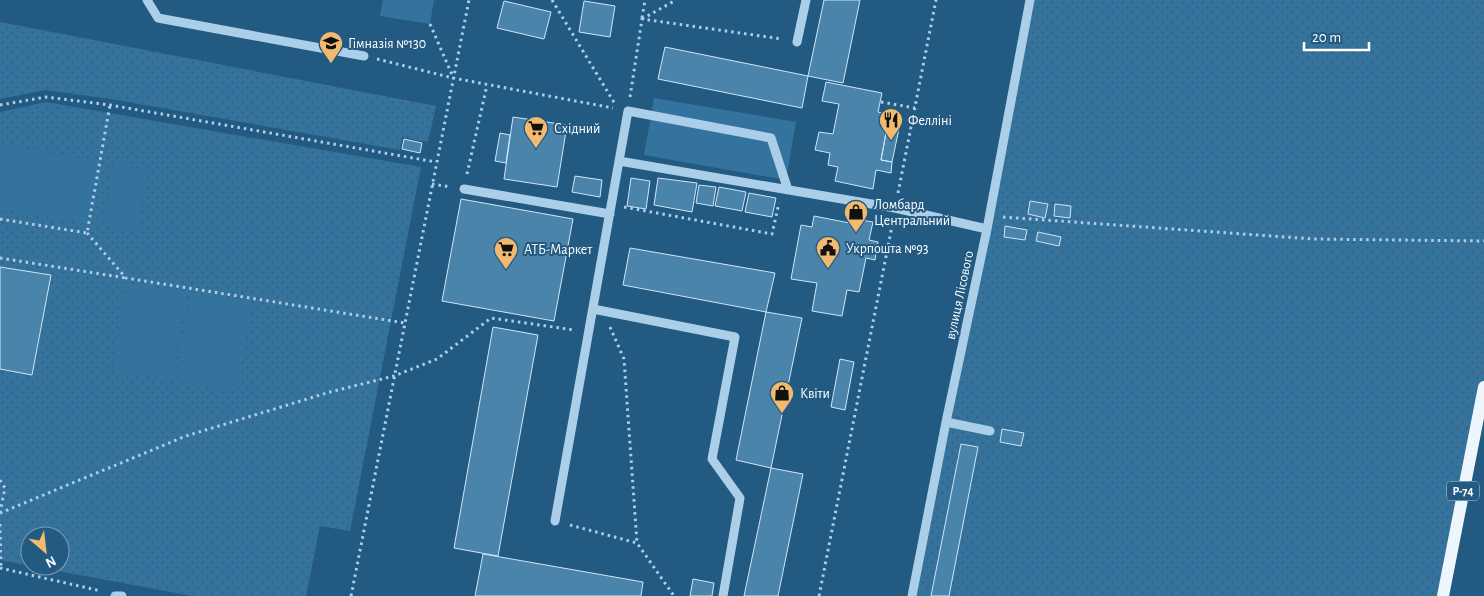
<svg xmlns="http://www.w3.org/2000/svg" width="1484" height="596" font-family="'Alegreya Sans',sans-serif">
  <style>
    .grass { fill: url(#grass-dots) }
    .park { fill: #34739e }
    .building { fill: #4b84ab; stroke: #cfe6f6 }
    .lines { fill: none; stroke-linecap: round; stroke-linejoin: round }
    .path { stroke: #abcfe8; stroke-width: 3; stroke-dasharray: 2.5 4; stroke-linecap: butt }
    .minor { stroke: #abcfe8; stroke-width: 9 }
    .major { stroke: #edf6fd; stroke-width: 12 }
    .labels { text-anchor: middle; stroke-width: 4; stroke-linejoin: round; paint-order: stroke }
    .shield { fill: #235a82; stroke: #bdceda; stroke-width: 1 }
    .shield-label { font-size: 12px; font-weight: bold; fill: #fff }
    .poi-label { font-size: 14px; fill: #fff; stroke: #235a82; text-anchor: start }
    .street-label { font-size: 14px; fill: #fff; stroke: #235a82 }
  </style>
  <defs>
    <pattern id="grass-dots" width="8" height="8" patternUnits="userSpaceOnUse" patternTransform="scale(1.25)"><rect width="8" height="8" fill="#34739e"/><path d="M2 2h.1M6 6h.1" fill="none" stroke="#425c6d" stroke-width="1.8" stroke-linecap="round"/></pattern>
  </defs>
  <rect width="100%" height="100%" fill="#235a82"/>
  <path class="grass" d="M1030 0H1484V387L1443 596H912Z
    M0 22 436 106 428 142 402 137 400 150 111 99 45 90 0 99Z
    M46 102 421 167 350 531 320 526 306 596H192L32 566H60V536H30V566L0 560V112Z"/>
  <path class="park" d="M383 0H434L430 24 380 16Z
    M654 98 796 122 786 180 644 155Z
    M0 144 98 161 87 224 0 209Z
    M114 164 148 170 137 232 103 226Z
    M126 283 186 292 172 380 112 371Z
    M190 293 253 303 236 391 176 381Z"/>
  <path class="building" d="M824 0H860L843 83 808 76Z
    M504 1 551 12 544 39 497 28Z
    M584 1 615 6 610 37 579 32Z
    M665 47 808 76 802 108 658 79Z
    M826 82 882 93 878 112 885 114 883 122H888L881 160 892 162 891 173 876 170 873 189 835 181 838 167 828 165 830 153 815 150 819 132 833 134 839 104 822 101Z
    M513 117 567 125 557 187 504 179Z
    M888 122 900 124 892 162 881 160Z
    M500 133 510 135 506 163 495 161Z
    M404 139 422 143 420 153 402 149Z
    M575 176 602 180 600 197 572 192Z
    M631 178 650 181 646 209 627 206Z
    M658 178 697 183 692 212 654 205Z
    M699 185 716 187 713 206 696 203Z
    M719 187 746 192 742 211 715 206Z
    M749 193 776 198 772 217 745 212Z
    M461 199 573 219 554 321 442 301Z
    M1030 201 1048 204 1045 218 1028 214Z
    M1055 204 1071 206 1070 218 1054 216Z
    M814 216 860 225 861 220 873 222 869 240 878 242 875 260 866 258 859 292 847 290 842 316 812 311 817 283 791 279 801 225 812 227Z
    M1005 226 1027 230 1025 240 1004 237Z
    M1038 232 1061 237 1059 246 1036 241Z
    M630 248 775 273 766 312 623 285Z
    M0 267 51 275 32 375 0 369Z
    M766 312 802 318 771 468 736 460Z
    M493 327 538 335 498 556 454 548Z
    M840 359 854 362 845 410 831 407Z
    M1002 429 1024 433 1021 446 1000 442Z
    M961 444 978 447 949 596H931Z
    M771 468 803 474 778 596H744Z
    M483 554 643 582 641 596H475Z
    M693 579 714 583 712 596H690Z"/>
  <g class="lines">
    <path class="path" d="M552 0 615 104
      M642 18 645 0
      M642 19 676 0
      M430 24 453 77
      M377 59 453 78 613 108
      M630 97 642 19 782 39
      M881 102 915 108
      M0 105 46 97 110 105 436 162
      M467 174 487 85
      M432 184 451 187
      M898 193 936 0
      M624 207 772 234 779 203
      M1003 217 1314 239 1484 241
      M0 219 87 233 110 105
      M87 233 126 278 405 323
      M0 258 126 278
      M610 327 624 359 637 543
      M0 480 5 488 0 512
      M0 513 186 436 330 392 394 376 437 359 491 318 574 330
      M0 524 1 568
      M570 525 637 543 674 596
      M0 568 101 591
      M351 596 469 0
      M819 596 893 221"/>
    <path class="minor" d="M147 0 158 18 364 56
      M797 42 806 0
      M619 161 628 111 771 138 788 190
      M464 189 610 214
      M593 309 735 337 712 459 740 498 723 596
      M946 422 990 431
      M555 521 619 161 895 208 987 229
      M115 596H122
      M912 596 946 422 987 229 1030 0"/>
    <path class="major" d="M1443 596 1484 387"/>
  </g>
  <defs>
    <g id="school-pin" transform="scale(1.25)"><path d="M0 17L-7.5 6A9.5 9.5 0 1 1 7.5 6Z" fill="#f2ba6e" stroke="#235a82"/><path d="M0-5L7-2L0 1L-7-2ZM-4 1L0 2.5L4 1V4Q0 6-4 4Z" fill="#111"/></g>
    <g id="restaurant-pin" transform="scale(1.25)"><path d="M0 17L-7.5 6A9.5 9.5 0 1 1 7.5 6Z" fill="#f2ba6e" stroke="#235a82"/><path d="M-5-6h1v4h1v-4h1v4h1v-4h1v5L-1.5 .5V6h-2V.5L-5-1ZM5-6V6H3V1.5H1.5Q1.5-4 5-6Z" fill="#111"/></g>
    <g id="supermarket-pin" transform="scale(1.25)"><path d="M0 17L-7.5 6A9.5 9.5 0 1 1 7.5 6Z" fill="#f2ba6e" stroke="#235a82"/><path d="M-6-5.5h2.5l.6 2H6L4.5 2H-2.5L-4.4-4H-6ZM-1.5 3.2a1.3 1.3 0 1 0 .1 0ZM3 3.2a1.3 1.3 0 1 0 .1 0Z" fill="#111"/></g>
    <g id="shop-pin" transform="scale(1.25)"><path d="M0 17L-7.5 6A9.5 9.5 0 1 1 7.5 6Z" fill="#f2ba6e" stroke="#235a82"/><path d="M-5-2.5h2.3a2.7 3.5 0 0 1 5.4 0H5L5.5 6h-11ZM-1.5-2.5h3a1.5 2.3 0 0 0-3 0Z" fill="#111"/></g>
    <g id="civic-pin" transform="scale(1.25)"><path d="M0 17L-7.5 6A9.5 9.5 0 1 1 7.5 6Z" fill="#f2ba6e" stroke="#235a82"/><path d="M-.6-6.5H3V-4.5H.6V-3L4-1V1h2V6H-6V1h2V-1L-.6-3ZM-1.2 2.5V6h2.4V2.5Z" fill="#111"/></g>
  </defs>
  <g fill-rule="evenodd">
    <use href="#school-pin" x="331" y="43"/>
    <use href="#restaurant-pin" x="891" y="120"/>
    <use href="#supermarket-pin" x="536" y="128"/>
    <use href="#shop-pin" x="856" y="212"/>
    <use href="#civic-pin" x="828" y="248"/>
    <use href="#supermarket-pin" x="506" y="249"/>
    <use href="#shop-pin" x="782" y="393"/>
  </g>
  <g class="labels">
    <rect class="shield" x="1447" y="481.5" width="32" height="19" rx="4"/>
    <g class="shield-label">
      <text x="1463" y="495">Р-74</text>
    </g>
    <g class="poi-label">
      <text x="348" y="48">Гімназія №130</text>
      <text x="908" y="125">Фелліні</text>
      <text x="554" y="133">Східний</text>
      <text x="874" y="209">Ломбард<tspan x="874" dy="16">Центральний</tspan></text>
      <text x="846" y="253">Укрпошта №93</text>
      <text x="524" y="254">АТБ-Маркет</text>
      <text x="800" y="398">Квіти</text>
    </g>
    <g class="street-label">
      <text transform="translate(959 295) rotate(-78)" y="5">вулиця Лісового</text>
    </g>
  </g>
  <g transform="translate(45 551) rotate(152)"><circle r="24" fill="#235a82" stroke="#7b9cb4"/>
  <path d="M0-4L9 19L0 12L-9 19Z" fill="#f2ba6e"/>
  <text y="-8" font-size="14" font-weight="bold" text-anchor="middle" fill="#ffffff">N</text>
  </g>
  <path d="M1304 42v8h65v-8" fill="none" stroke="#ffffff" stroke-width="2.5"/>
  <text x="1312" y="42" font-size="15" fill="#ffffff" stroke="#235a82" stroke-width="4" paint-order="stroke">20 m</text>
</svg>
